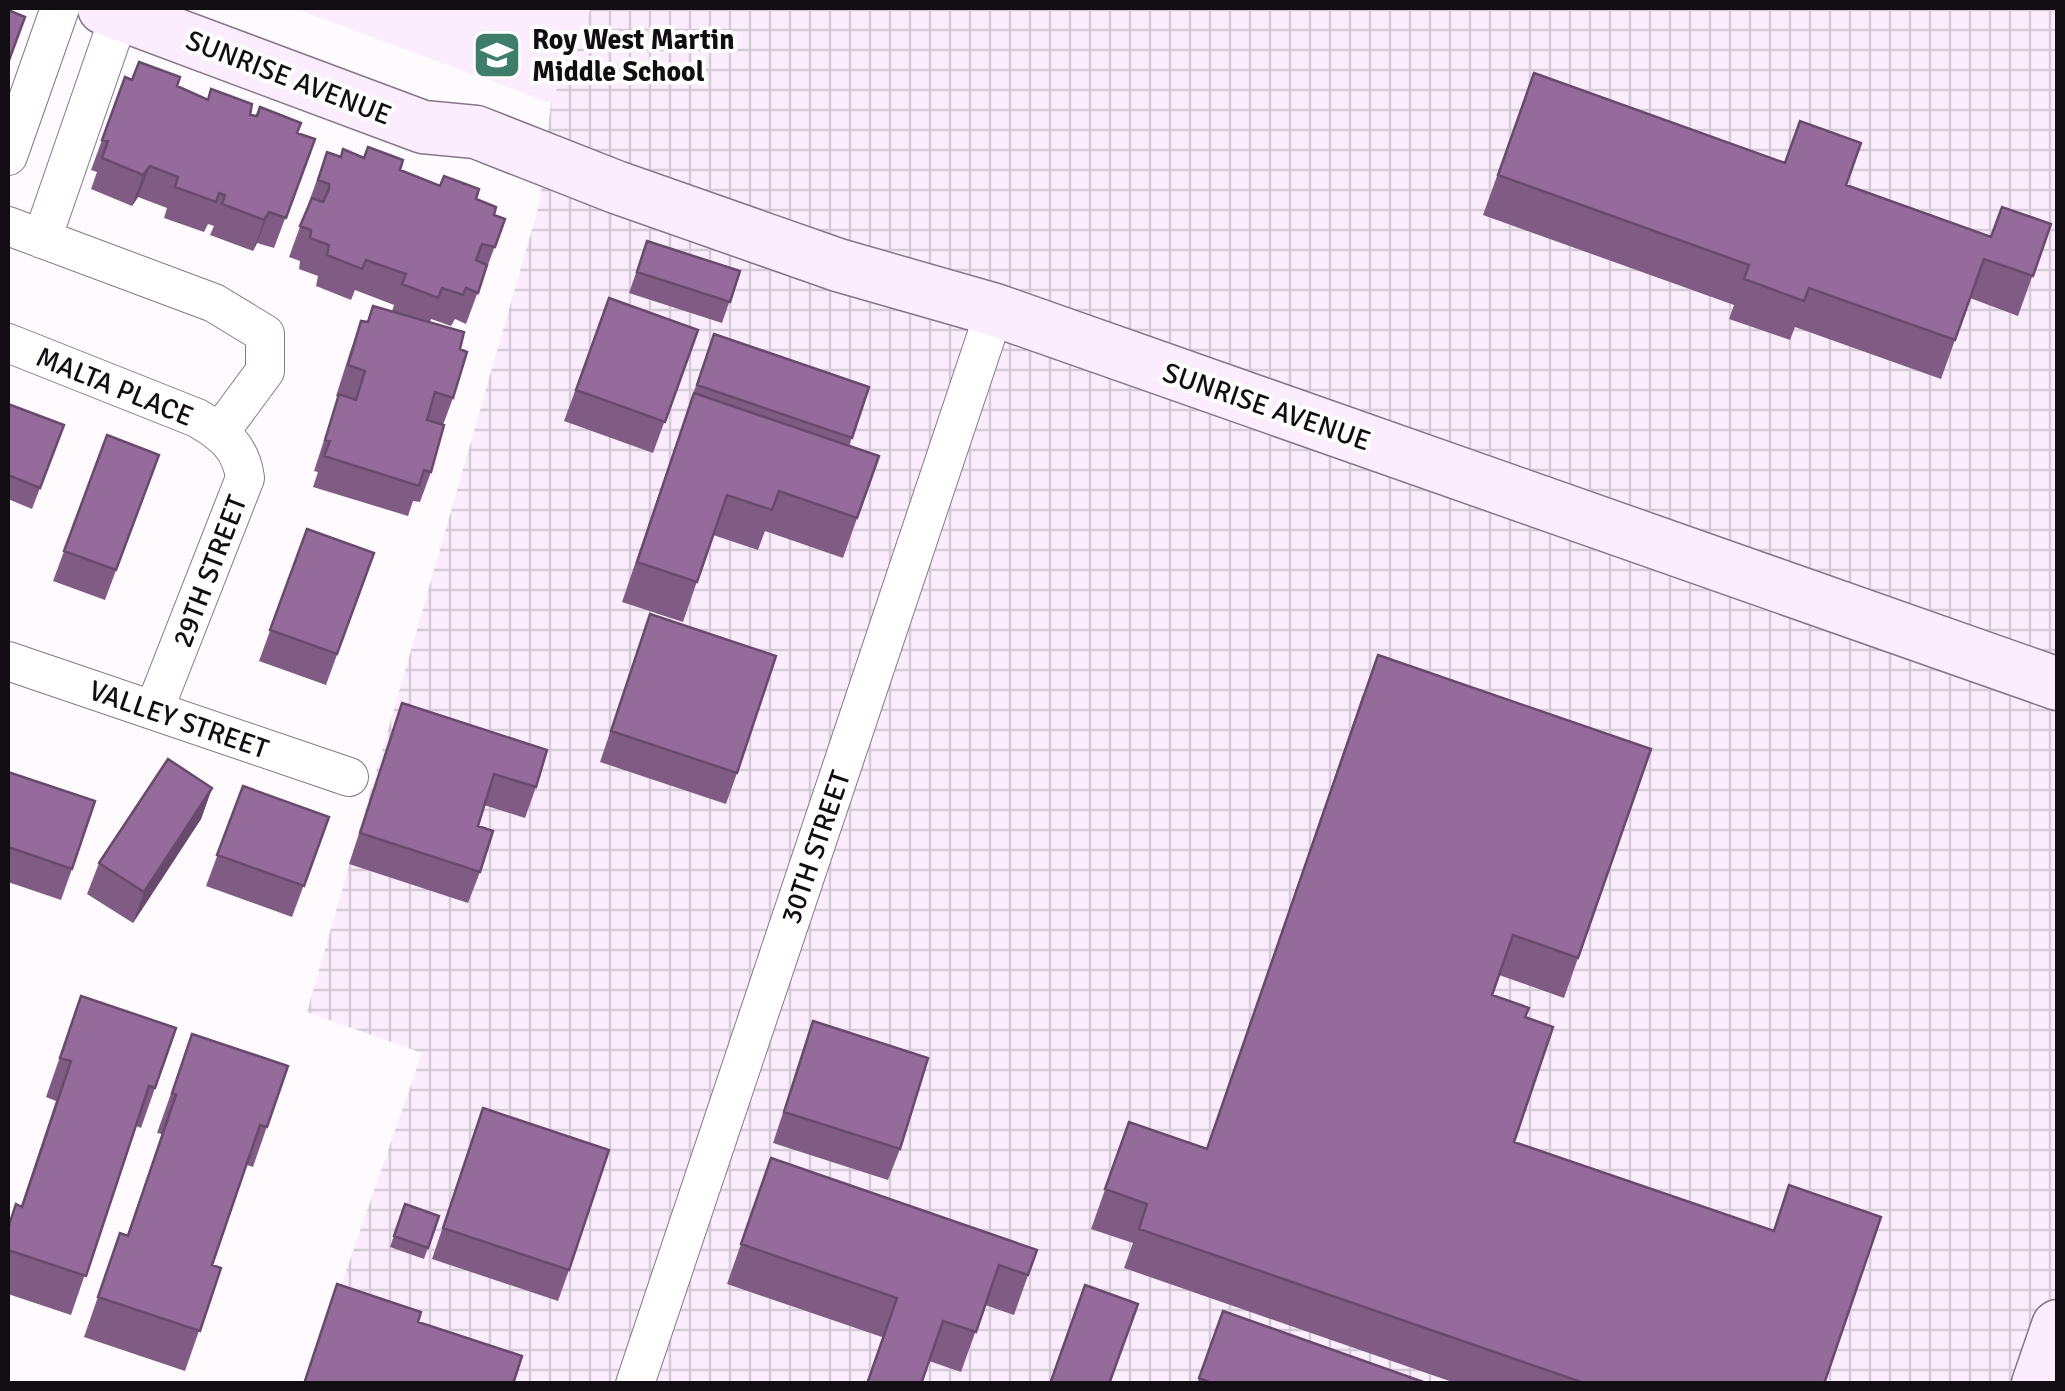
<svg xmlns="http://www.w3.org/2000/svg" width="2065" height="1391" font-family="Signika,sans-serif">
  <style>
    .built { fill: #fbedfd }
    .industrial { fill: url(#industrial-grid) }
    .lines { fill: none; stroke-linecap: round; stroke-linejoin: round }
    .street-casing { stroke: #867788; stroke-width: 40 }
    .secondary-casing { stroke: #867788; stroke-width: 55 }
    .street { stroke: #fff; stroke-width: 38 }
    .secondary { stroke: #fbecfe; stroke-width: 52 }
    .wall { fill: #805c85 }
    .shaded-wall { fill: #684b6c }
    .building { fill: #956b9b; stroke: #684b6c; stroke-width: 2.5 }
    .labels { text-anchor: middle; stroke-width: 8; stroke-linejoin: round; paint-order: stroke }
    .poi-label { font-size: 28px; font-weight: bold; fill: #120c13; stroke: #fff; text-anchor: start }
    .street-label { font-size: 28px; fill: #120c13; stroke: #fff }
  </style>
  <defs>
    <pattern id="industrial-grid" width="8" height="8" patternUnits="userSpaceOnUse" patternTransform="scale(2.5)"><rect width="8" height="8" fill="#fbedfd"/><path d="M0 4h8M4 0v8" fill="none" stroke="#d6cad8"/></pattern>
  </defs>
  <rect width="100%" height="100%" fill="#fefafe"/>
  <path class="built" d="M294 8H591L551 103Z"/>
  <path class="industrial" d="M591 8H2057V1383H307L422 1053 307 1012 539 205 551 103Z"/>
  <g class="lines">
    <g class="street-casing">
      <path id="street" d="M8 156 60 8
        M8 226 214 303 265 334V371L220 432
        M42 239 122 8
        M8 343 197 418C223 433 241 447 245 478L154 710
        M8 661 349 777
        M635 1384 995 310"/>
    </g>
    <g class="secondary-casing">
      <path id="secondary" d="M104 8 423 127 476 132 616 187 838 265 995 310 2058 684
        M2038 1384 2058 1326"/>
    </g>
    <use href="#street" class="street"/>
    <use href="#secondary" class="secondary"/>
  </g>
  <path class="wall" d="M1534 73 1991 237 2051 224 2018 316 1970 298 1941 379 1795 327 1790 340 1729 319 1734 305 1483 215Z
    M132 80 177 86 207 100 315 139 274 248 257 243 253 251 210 235 214 226 208 224 204 232 164 218 167 208 138 197 132 206 91 189 97 172 91 170 102 140Z
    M327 152 340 157 400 170 476 199 494 215 505 219 466 324 455 319 451 326 431 319 430 322 460 349 453 398 443 425 431 472 420 502 413 501 408 516 313 487 318 472 314 471 338 397 336 396 350 352 361 321 367 322 373 306 392 311 394 305 355 290 351 300 316 286 318 276 299 269 300 261 289 257Z
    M647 241 740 271 722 323 629 293Z
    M609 298 698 330 653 453 564 421Z
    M703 365 869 387 849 446 879 456 843 558 765 531 758 550 713 535 683 622 622 602Z
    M8 404 64 425 32 509 8 499Z
    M107 435 159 455 105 600 53 581Z
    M307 529 374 553 326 685 259 661Z
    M650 614 737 773 726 804 600 762Z
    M1363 694 1578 958 1564 998 1499 975 1492 995 1525 1017 1514 1142 1824 1384H1458L1124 1268 1133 1243 1091 1229 1129 1122 1207 1149Z
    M402 703 536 787 525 818 484 805 478 826 480 872 468 903 349 864Z
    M8 772 72 869 61 900 8 882Z
    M243 786 329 817 292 917 206 886Z
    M212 788 201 819 133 923 87 894 99 863Z
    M81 996 155 1088 141 1128 136 1126 71 1315 8 1294V1227L21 1206 56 1101 46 1097Z
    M813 1021 900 1149 888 1180 773 1143Z
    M192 1034 288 1066 253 1167 247 1165 212 1265 221 1268 185 1371 84 1337 120 1233 127 1235 162 1134 157 1133Z
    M483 1108 569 1270 558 1301 432 1259Z
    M757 1198 1037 1250 1014 1315 985 1305 961 1372 929 1361 882 1337 727 1284Z
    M405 1204 439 1216 424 1259 390 1247Z
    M337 1284 418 1322 513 1384H303Z
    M1223 1311 1429 1384H1197Z"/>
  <path class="shaded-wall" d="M150 166 138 197 132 206 143 175Z
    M269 212 257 243 253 251 264 220Z
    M212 788 201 819 133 923 144 892Z"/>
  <path class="building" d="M8 10 25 17 8 63Z
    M139 62 180 77 177 86 208 100 211 89 252 104 250 115 257 116 260 107 301 123 297 133 315 139 286 218 269 212 264 220 222 204 225 195 219 193 216 202 175 187 178 177 150 166 143 175 102 158 108 141 102 140 125 77 132 80Z
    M1534 73 1785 163 1800 121 1861 143 1846 185 1991 237 2002 207 2051 224 2033 276 1984 259 1955 340 1809 288 1804 301 1744 279 1749 265 1498 175Z
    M368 147 403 160 400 170 440 186 444 176 479 189 476 199 496 207 494 215 505 219 495 247 482 244 476 260 487 265 478 293 466 288 463 295 442 288 438 298 402 284 406 274 366 260 362 269 327 255 329 245 310 238 311 230 300 226 312 198 323 202 329 189V184L318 180 327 152 341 157 343 149 364 158Z
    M647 241 740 271 730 302 637 272Z
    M609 298 698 330 665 422 576 390Z
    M373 306 464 332 460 349 467 352 453 398 435 392 427 420 444 425 431 472 424 470 419 486 324 456 330 441 325 440 339 394 356 400 365 371 348 365 361 321 368 322Z
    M714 334 869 387 852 438 697 385Z
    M694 393 879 456 857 518 779 491 772 510 727 495 697 582 637 562Z
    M8 404 64 425 40 488 8 475Z
    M107 435 159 455 116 570 64 551Z
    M307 529 374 553 337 654 270 630Z
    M650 614 776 656 737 773 611 731Z
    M1378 655 1651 749 1578 958 1513 935 1492 995 1529 1008 1525 1017 1553 1027 1514 1142 1774 1231 1789 1185 1881 1217 1824 1384H1587L1139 1229 1147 1204 1105 1189 1129 1122 1207 1149Z
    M402 703 547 750 536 787 494 774 478 826 493 831 480 872 360 833Z
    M168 759 212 788 144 892 99 863Z
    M8 772 95 801 72 869 8 847Z
    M243 786 329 817 304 886 217 855Z
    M81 996 176 1028 155 1088 149 1086 86 1276 8 1250V1228L16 1204 22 1207 71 1061 60 1058Z
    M813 1021 928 1058 900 1149 784 1112Z
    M192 1034 288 1066 267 1127 260 1125 212 1265 221 1268 200 1331 98 1297 120 1233 128 1236 176 1095 172 1093Z
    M483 1108 609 1150 569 1270 443 1228Z
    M771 1158 1037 1250 1028 1275 999 1265 976 1332 943 1321 921 1384H867L897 1298 741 1244Z
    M405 1204 439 1216 428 1248 394 1236Z
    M337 1284 421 1312 418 1322 522 1356 513 1384H304Z
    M1085 1285 1138 1304 1109 1384H1050Z
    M1223 1311 1429 1384H1214L1199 1378Z"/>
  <defs>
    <g id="school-square" transform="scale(2.5)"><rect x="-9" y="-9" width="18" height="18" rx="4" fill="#3e7d6a" stroke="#fff"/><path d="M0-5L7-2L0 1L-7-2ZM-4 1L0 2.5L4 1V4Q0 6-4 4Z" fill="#fff"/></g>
  </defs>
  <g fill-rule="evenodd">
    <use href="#school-square" x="497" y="55"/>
  </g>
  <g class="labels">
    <g class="poi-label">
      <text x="532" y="49">Roy West Martin<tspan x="532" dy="32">Middle School</tspan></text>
    </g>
    <g class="street-label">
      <text transform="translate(289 77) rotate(21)" y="10">SUNRISE AVENUE</text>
      <text transform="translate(115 386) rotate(22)" y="10">MALTA PLACE</text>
      <text transform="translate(1267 406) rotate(19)" y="10">SUNRISE AVENUE</text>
      <text transform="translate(209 571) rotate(-69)" y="10">29TH STREET</text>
      <text transform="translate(179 719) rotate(19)" y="10">VALLEY STREET</text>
      <text transform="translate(815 847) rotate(-71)" y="10">30TH STREET</text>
    </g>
  </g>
  <rect width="2065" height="1391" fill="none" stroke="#120c13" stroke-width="20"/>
</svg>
